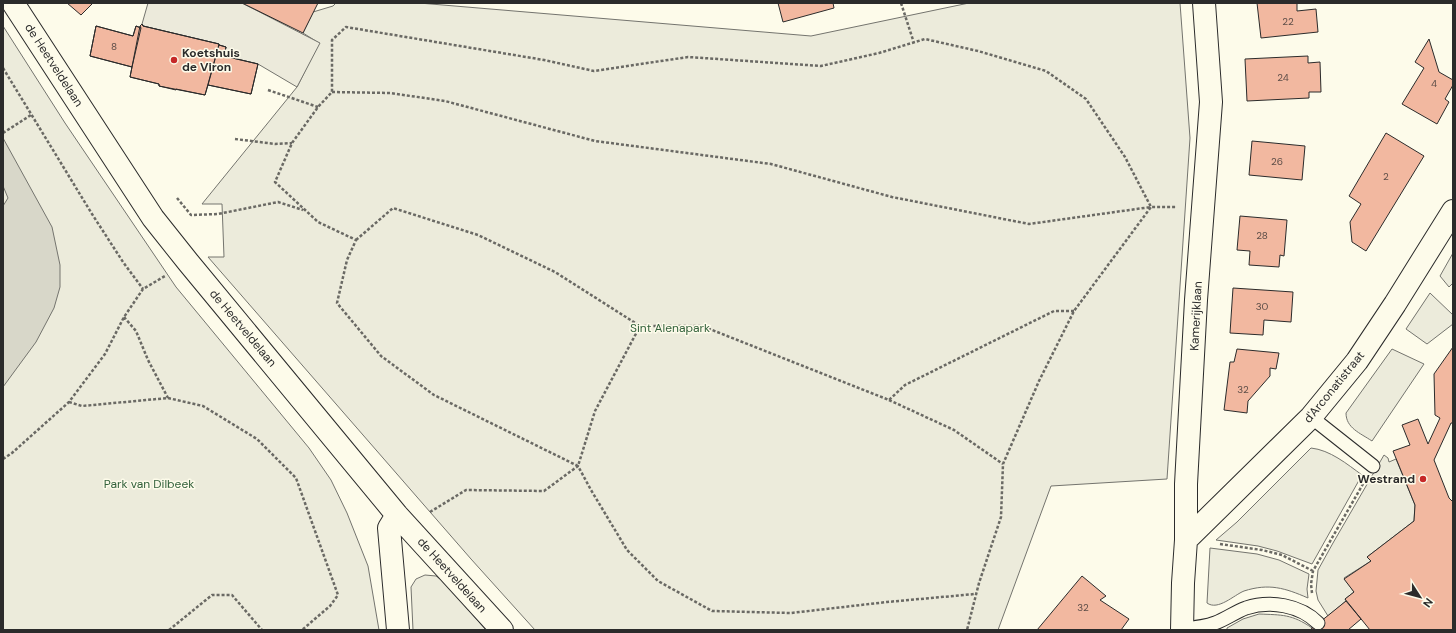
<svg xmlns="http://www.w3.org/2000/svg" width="1456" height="633" font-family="'DM Sans',sans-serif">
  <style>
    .green { fill: #ecebdb; stroke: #74746e }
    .parking { fill: #eceadb; stroke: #74746e }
    .water { fill: #d8d7c9; stroke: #74746e }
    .building { fill: #f2b8a0; stroke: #2b2b2b }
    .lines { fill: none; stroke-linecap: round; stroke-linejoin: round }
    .lane-casing { stroke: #2b2b2b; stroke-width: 15 }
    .street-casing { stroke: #2b2b2b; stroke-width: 24 }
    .path { stroke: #6a6964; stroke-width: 2.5; stroke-dasharray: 3 2; stroke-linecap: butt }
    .lane { stroke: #fdfbea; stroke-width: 13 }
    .street { stroke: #fdfbea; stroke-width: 22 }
    .poi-dot { fill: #c62828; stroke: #fdfbea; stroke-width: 1.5 }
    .labels { text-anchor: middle; stroke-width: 3; stroke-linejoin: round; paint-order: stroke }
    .number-label { font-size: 10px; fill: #5d4e48 }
    .poi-label { font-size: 12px; font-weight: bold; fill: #2b2b2b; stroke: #fdfbea; text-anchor: start }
    .street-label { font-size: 12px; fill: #2b2b2b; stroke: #fdfbea }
    .park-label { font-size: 12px; fill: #34623c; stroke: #fdfbea }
  </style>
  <rect width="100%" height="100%" fill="#fdfbea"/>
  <path class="green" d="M336 3H419L811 36 969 3H1180L1190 138 1167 479 1051 486 998 630H535L471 559 208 257H224L222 204H202L297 87 319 43 303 33 313 12 333 6Z
    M3 26 65 123 176 287 309 448 331 480 347 513 368 566 379 630H3Z
    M1453 253V283L1449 287 1440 276Z
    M1430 293 1453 315V324L1427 344 1406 329Z
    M1392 349 1424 364 1372 441C1360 433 1346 428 1346 413Z
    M1311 448C1330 450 1347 464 1362 475L1312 564 1277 551 1258 546 1216 540 1237 522Z
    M1384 455 1388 458 1389 462 1396 459 1415 505 1414 521 1367 557 1371 561 1344 578 1354 592 1345 599 1346 601 1328 616 1318 600 1316 591 1318 570 1333 543Z
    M1210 548 1257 554 1279 560 1309 574 1307 589 1308 598C1285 588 1269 583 1244 591 1234 595 1218 611 1207 603Z
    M425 575 436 576 444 582 486 630H413L411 587 416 579Z
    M1259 614C1282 615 1292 614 1312 628L1310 630H1227V628L1243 619Z"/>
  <path class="parking" d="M148 3H242L320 43 297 87 258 64 224 56 226 47 219 45V44L143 26 142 24Z"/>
  <path class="water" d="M3 138 52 227 60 265V287L54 308 36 342 3 387V206L8 198 3 186Z"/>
  <path class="building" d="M67 3H93L81 15Z
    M242 3H318L303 33Z
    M778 3H833L834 8 783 22Z
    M1257 3H1297V11L1316 9 1318 32 1261 38Z
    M142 24 143 26 219 44V45L226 47 224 56 258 64 251 94 208 85 205 95 176 89V90L159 86V84L130 77 132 67 90 56 96 26 133 36 136 26 141 28 140 26Z
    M142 24 143 26 219 44 205 95 159 86V84L130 77 140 26Z
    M96 26 133 36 136 26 141 28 132 67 90 56Z
    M1429 39 1439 72 1453 80V85L1445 99 1449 102 1437 124 1402 104 1424 68 1415 62Z
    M219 45 226 47 224 56 258 64 251 94 208 85Z
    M1308 56V63L1320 62 1321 92H1309V98L1247 101 1245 59Z
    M1386 133 1424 156 1366 251 1352 242 1350 222 1361 204 1349 196Z
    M1252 141 1305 146 1302 180 1249 175Z
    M1240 216 1287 220 1284 256 1280 255 1279 267 1249 265 1250 251 1237 250Z
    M1233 288 1293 292 1291 322 1264 320 1263 335 1230 333Z
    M1453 347V423H1451L1434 460 1449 498 1453 502V630H1370L1345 599 1354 592 1344 579 1371 561 1367 557 1414 521 1415 505 1393 451 1410 445 1402 425 1418 419 1428 444 1440 418 1435 415 1434 374Z
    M1237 349 1279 353 1276 369 1270 368V376L1248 401 1247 413 1224 410 1230 362H1234Z
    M1082 576 1106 596 1100 600 1129 619 1121 630H1037Z
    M1346 601 1361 619 1348 630H1310Z"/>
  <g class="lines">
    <g class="lane-casing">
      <path id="lane" d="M1311 417 1373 466
        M1182 629C1193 628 1205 627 1215 623 1226 619 1235 612 1246 608 1270 600 1300 605 1318 623"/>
    </g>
    <g class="street-casing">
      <path id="street" d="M13 3 153 218 188 262 397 515 502 630
        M397 515 389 528 398 630
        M1186 540 1311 417 1357 361 1395 304 1453 211
        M1182 630 1183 583 1186 540V484L1196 300 1211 102 1204 3"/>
    </g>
    <path class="path" d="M901 3 914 43
      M3 68 92 214 123 262 143 289
      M268 90 318 107
      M332 92 390 93 445 101 595 141 771 164 892 197 1029 224 1151 207 1074 311 1039 381 1003 464 1001 517 979 583 967 630
      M3 133 31 115
      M235 139 275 144 292 143
      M177 198 191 215 218 214 278 202 303 210
      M356 240 393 208 478 235 555 272 640 326
      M1074 311H1054L905 385 889 400 702 326H640L595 411 578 466 434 395 381 356 337 303 347 260 356 240 318 222 275 182 292 143 318 107 332 92V40L346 27 544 60 594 71 688 57 821 66 879 53 925 39 978 51 1046 71 1086 99 1125 157 1151 207H1176
      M124 317 136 331 148 360 168 398
      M889 400 954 430 1003 464
      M69 402 82 406 168 398 203 406 257 439 296 478 338 595 330 606 302 630
      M3 459 12 453 69 402 105 354 124 317 143 289 165 276
      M430 512 466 490 544 491 578 466 591 490 627 550 658 581 712 611 791 613 887 602 975 594
      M1220 544 1262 550 1282 555 1313 571
      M1312 593 1311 584 1313 571 1363 484
      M169 630 212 595H232L262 630"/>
    <use href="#lane" class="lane"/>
    <use href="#street" class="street"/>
  </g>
  <g class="poi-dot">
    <circle cx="174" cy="60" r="4"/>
    <circle cx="1423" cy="479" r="4"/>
  </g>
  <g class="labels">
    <g class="number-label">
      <text x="1288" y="25">22</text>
      <text x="114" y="50">8</text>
      <text x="1283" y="81">24</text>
      <text x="1434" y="87">4</text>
      <text x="1277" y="165">26</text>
      <text x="1386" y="180">2</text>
      <text x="1262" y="239">28</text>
      <text x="1262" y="310">30</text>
      <text x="1243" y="393">32</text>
      <text x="1083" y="611">32</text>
    </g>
    <g class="poi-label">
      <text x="182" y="57">Koetshuis<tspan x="182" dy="14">de Viron</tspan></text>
      <text x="1415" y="483" text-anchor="end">Westrand</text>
    </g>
    <g class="street-label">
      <text transform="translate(54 65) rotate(57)" y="4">de Heetveldelaan</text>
      <text transform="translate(1196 316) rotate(-87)" y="4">Kamerijklaan</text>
      <text transform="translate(243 328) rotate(50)" y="4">de Heetveldelaan</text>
      <text transform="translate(1334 387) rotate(-51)" y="4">d'Arconatistraat</text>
      <text transform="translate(452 575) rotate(48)" y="4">de Heetveldelaan</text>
    </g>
    <g class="park-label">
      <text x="670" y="332">Sint Alenapark</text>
      <text x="149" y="488">Park van Dilbeek</text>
    </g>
  </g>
  <rect width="1456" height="633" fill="none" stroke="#2b2b2b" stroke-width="8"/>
  <g transform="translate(1420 597) rotate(126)" stroke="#fdfbea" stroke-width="3" paint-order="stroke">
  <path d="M0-3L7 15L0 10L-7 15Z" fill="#2b2b2b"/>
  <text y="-6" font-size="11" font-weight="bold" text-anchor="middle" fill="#2b2b2b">N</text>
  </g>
</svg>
